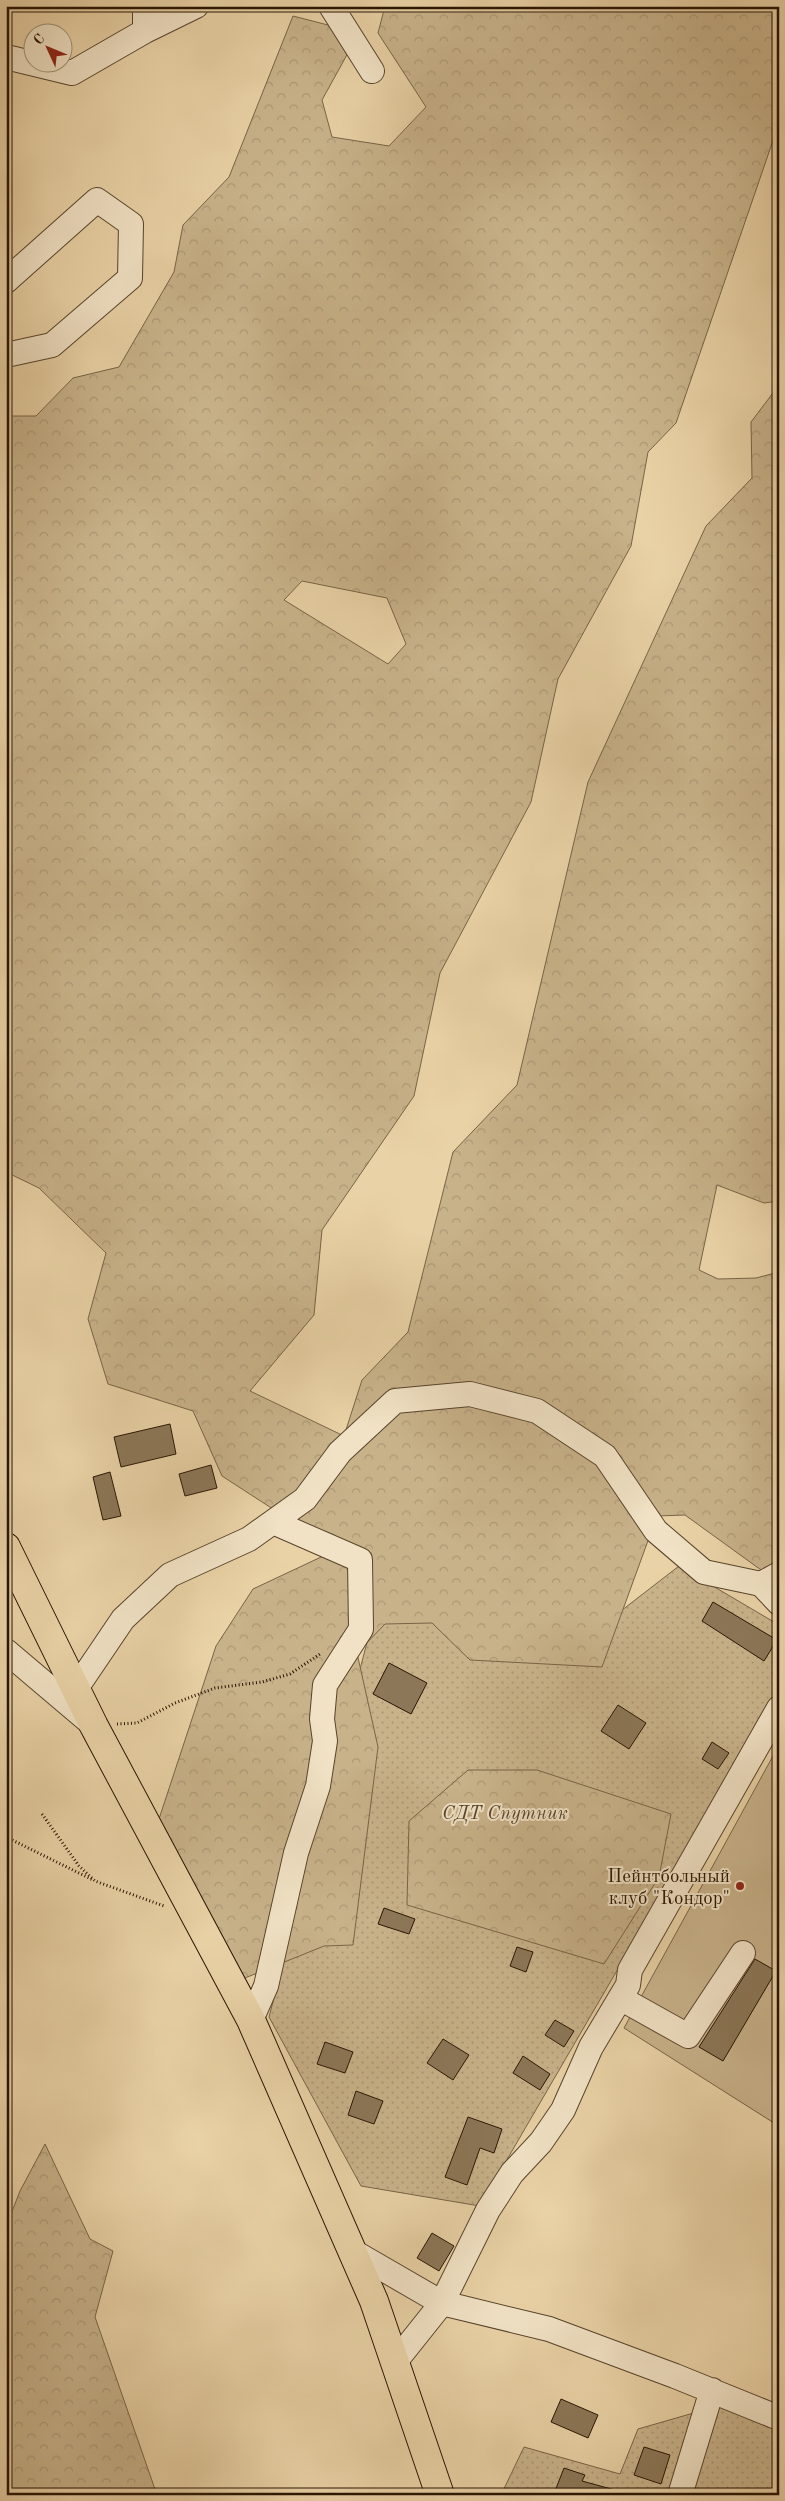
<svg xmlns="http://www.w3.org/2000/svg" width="785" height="2501" font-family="'Old Standard TT',serif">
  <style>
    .grass { fill: url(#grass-dots); stroke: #786446 }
    .forest { fill: url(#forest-crowns); stroke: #786446; fill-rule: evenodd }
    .pitch { fill: #c8b28a; stroke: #786446 }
    .building { fill: #8c7758; stroke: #281503 }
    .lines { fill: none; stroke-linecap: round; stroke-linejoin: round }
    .minor-casing { stroke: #58442c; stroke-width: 26 }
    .major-casing { stroke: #281503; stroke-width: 30 }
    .path { stroke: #281503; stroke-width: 3; stroke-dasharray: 1 2.5; stroke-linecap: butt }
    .minor { stroke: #f1e2c5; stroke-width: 24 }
    .major { stroke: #e9d2a6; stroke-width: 28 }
    .poi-dot { fill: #8f2418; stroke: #f1e2c5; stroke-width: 2 }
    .labels { text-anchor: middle; stroke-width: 4; stroke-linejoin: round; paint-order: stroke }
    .park-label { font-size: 19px; font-style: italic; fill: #58442c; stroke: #f1e2c5 }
    .poi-label { font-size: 19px; fill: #281503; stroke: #f1e2c5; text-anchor: end }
  </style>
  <defs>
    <pattern id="grass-dots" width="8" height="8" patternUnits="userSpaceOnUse" patternTransform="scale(1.25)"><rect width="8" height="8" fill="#c8b28a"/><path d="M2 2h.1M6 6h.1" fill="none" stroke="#ac9875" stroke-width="1.8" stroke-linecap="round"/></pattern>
    <pattern id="forest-crowns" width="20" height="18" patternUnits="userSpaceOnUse" patternTransform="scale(1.25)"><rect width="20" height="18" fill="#c8b28a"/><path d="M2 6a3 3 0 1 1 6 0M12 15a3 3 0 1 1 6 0" fill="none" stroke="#ac9875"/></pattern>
  </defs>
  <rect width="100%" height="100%" fill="#e9d2a6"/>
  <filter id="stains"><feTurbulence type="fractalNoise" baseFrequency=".004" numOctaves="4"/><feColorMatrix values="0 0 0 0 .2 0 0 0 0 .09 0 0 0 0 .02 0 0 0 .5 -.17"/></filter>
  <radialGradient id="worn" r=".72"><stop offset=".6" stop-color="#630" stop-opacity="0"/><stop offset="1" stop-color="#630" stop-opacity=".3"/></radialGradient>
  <path class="grass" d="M679 1566 779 1625V1692L480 2206 361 2186 269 2017 381 1589 573 1648Z
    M718 2406 779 2428V2495H501L524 2447 620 2474 638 2429Z"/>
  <path class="forest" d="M385 6H779V123L676 423 648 452 631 546 558 679 531 802 440 973 414 1096 322 1230 314 1315 250 1391 344 1436 362 1380 408 1332 453 1152 517 1085 588 782 706 526 752 478 751 422 779 385V1201L764 1203 717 1185 699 1270 718 1279 756 1278 779 1272V1583L685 1515 657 1516 602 1667 470 1660 432 1623 385 1624 357 1653 378 1747 353 1945 324 1946 240 1980 158 1822 216 1646 253 1589 336 1550 222 1476 193 1411 108 1384 88 1319 106 1253 39 1188 6 1172V416H36L73 378 119 367 174 272 183 225 229 177 293 16 359 33 322 100 332 137 389 146 426 107 378 33ZM302 581 387 598 406 644 388 664 284 600Z
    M468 1770H537L671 1814 659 1877 604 1964 407 1905 409 1821Z
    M45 2144 90 2239 113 2251 95 2317 157 2495H6V2227L20 2191Z"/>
  <path class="pitch" d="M779 1745V2115L774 2123 624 2028Z"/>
  <path class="building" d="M170 1424 176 1454 121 1467 114 1437Z
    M211 1465 217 1488 185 1496 179 1474Z
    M110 1472 121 1516 103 1520 93 1477Z
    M713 1602 777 1640 764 1661 702 1621Z
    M389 1663 427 1683 411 1714 373 1694Z
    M618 1705 646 1723 629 1749 601 1731Z
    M712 1742 729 1753 718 1769 702 1759Z
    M384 1908 415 1919 409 1934 378 1924Z
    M517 1947 533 1952 526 1972 510 1966Z
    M755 1959 776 1971 723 2061 699 2047Z
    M555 2020 574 2031 564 2047 545 2035Z
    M443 2039 469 2055 453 2080 427 2063Z
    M325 2042 353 2052 345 2073 317 2064Z
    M523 2056 550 2074 540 2090 513 2073Z
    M356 2091 383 2101 374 2124 348 2115Z
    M468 2117 502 2129 494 2153 480 2148 467 2185 445 2177Z
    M432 2233 454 2246 439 2271 417 2258Z
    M561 2399 598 2415 588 2438 551 2422Z
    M644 2447 670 2455 661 2484 634 2475Z
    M564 2468 585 2475 582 2481 615 2490 614 2495H565L555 2491Z"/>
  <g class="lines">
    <g class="minor-casing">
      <path id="minor" d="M331 6 372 71
        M145 31V6
        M6 57 72 73 145 31 196 6
        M6 281 97 200 131 224 130 278 52 345 6 355
        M761 1584 779 1603
        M6 1651 91 1723
        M77 1687 123 1619 170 1575 249 1539 305 1499 340 1452 395 1401 470 1394 537 1411 605 1456 656 1531 704 1572 761 1584 779 1574
        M620 1998 688 2036 743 1953
        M251 2020 266 1986 296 1853 318 1786 325 1741 322 1719 325 1685 361 1629 360 1560 273 1522
        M352 2251 442 2303 549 2329 675 2376 779 2418
        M395 2362 442 2303 488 2210 512 2173 541 2142 563 2110 591 2047 628 1985 630 1970 779 1708
        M680 2495 712 2390"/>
    </g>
    <g class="major-casing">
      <path id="major" d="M6 1547 94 1726 251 2020 374 2301 440 2495"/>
    </g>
    <path class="path" d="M117 1724 137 1723 175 1703 215 1688 262 1682 290 1674 320 1654
      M42 1814 79 1866 95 1881 164 1906
      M6 1837 93 1880"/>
    <use href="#minor" class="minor"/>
    <use href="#major" class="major"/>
  </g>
  <circle class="poi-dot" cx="740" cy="1886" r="5"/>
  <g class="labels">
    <g class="park-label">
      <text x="505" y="1819">СДТ Спутник</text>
    </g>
    <g class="poi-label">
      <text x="730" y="1882">Пейнтбольный<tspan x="730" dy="22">клуб "Кондор"</tspan></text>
    </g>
  </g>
  <rect width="785" height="2501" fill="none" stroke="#e9d2a6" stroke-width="25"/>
  <rect x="8" y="8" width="770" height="2486" fill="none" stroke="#281503" stroke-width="2.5"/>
  <rect x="12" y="12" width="760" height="2476" fill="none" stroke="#281503"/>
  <g transform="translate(48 48) rotate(314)"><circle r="24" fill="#f1e2c5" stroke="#a19077"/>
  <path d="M0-4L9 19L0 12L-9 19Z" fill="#8f2418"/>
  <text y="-8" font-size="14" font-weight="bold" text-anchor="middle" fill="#281503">С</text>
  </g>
  <rect width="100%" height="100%" filter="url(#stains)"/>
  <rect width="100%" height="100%" fill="url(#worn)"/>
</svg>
